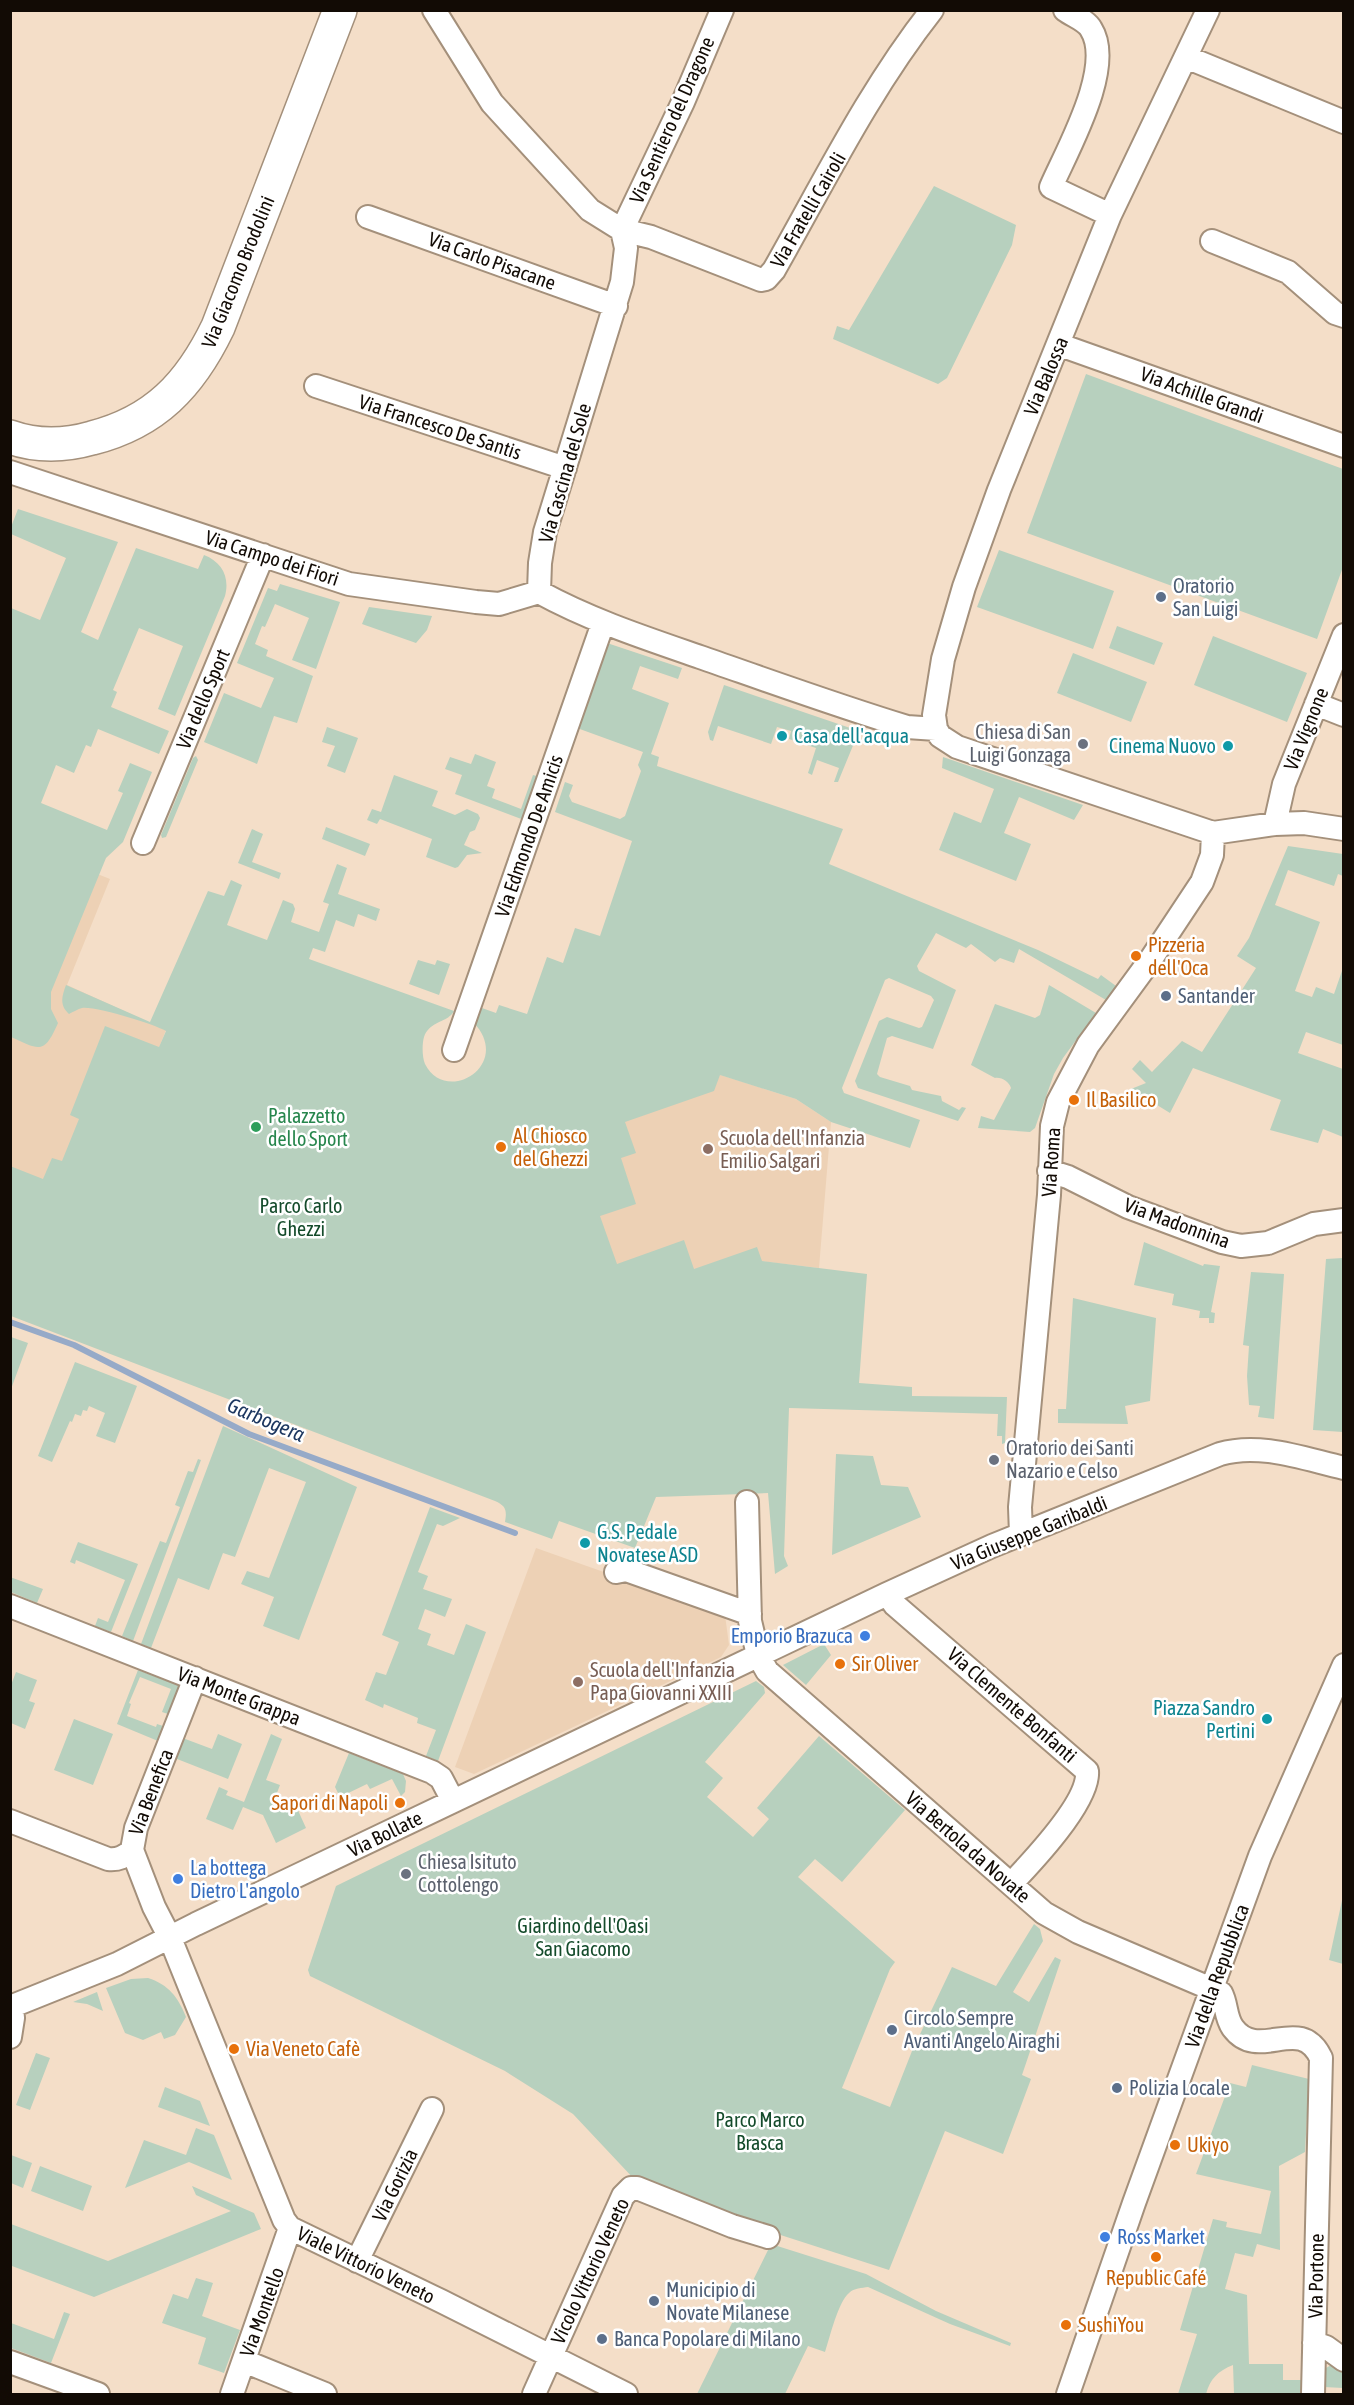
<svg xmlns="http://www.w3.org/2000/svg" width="1354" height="2405" font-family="'Asap Condensed',sans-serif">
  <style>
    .built { fill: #edd1b5 }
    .green { fill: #b7d0be }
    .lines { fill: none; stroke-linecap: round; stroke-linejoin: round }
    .stream { stroke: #96aac8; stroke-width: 6 }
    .street-casing { stroke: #a4907b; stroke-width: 26 }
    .secondary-casing { stroke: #a4907b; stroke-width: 36 }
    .street { stroke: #fff; stroke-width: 22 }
    .secondary { stroke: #fff; stroke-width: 33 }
    .service-dot { fill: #5c6f8a; stroke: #fff; stroke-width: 2 }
    .culture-dot { fill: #0f9aa8; stroke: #fff; stroke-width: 2 }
    .worship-dot { fill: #6b7280; stroke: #fff; stroke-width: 2 }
    .food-dot { fill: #e8710a; stroke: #fff; stroke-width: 2 }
    .leisure-dot { fill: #2e9e5b; stroke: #fff; stroke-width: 2 }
    .education-dot { fill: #8d6e63; stroke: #fff; stroke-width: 2 }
    .shop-dot { fill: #3f7fe0; stroke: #fff; stroke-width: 2 }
    .labels { text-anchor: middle; stroke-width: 5; stroke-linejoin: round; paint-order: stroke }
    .street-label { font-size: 20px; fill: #120b05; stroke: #fff }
    .service-label { font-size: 20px; fill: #4e5e75; stroke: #fff; text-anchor: start }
    .worship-label { font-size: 20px; fill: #5b616d; stroke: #fff; text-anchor: start }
    .culture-label { font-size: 20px; fill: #0d838f; stroke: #fff; text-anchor: start }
    .food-label { font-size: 20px; fill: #c56008; stroke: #fff; text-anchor: start }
    .leisure-label { font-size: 20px; fill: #27864d; stroke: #fff; text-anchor: start }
    .education-label { font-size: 20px; fill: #785e54; stroke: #fff; text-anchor: start }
    .park-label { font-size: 20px; fill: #144b2b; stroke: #fff }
    .shop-label { font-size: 20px; fill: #366cbe; stroke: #fff; text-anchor: start }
    .water-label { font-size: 21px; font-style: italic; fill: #1d3760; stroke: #fff }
  </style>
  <rect width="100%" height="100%" fill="#f4dec8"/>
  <path class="built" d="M10 839 110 879 67 985 166 1030 49 1321 11 1307Z
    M626 1045 796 1099 831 1122 819 1268 742 1259 689 1277 609 1270 577 1176Z
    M536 1548 725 1615 729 1645 721 1657 474 1774 455 1767Z"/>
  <path class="green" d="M934 186 1016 225 1012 245 947 378 938 384 833 339 837 326 849 330Z
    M1086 374 1343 469V567L1317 639 1027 533Z
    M18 509 118 542 81 632 98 640 136 548 198 569 204 555C222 562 230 577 225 596L175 716 158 709 183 646 139 628 113 690 117 692 111 707 169 731 159 754 98 729 91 747 86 745 74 773 56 765 41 803 107 830 123 793 118 791 130 763 152 772 123 842 106 858 51 992V1009L58 1023C44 1055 40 1050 11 1037V608L40 620 66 558 11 534V527Z
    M999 550 1114 591 1093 649 977 607Z
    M280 584 340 602 316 669 292 660 309 618 275 604 265 627 262 626 255 644 268 650 266 656 313 676 297 723 274 716 257 764 204 742 224 693 261 708 274 678 237 663 268 588 277 591Z
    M369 607 432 616 427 630 416 643 362 624Z
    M1117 626 1163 643 1154 665 1109 648Z
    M1213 636 1307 673 1287 722 1194 685Z
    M607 643 682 668 678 679 640 666 632 689 669 703 651 754 659 757 657 766 843 829 829 864 1038 950 1098 979 1101 975 1116 986 1106 1000 1019 949 1014 963 1000 958 995 962 971 944 966 948 936 933 917 966 919 971 956 990 933 1049 892 1036 887 1038 877 1074 880 1077 910 1086 912 1090 941 1096 942 1101 959 1110 962 1107 966 1108 958 1121 858 1088 855 1081 879 1021 887 1017 919 1028 922 1027 934 1000 931 996 889 978 885 980 842 1088 844 1093 920 1120 910 1148 831 1122 796 1099 720 1075 714 1091 625 1122 636 1153 621 1158 636 1204 600 1216 617 1264 684 1240 694 1269 757 1247 762 1261 867 1274 859 1383 912 1387V1396L1007 1397 1005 1443 1002 1444V1436H997L998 1414 789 1408 784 1556 788 1566 775 1574 768 1493 656 1497 635 1548 559 1521 552 1539 505 1522C507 1510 506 1506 495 1501L11 1316 10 1166 43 1179 52 1158 62 1161 79 1119 70 1115 105 1026 159 1047 166 1031C154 1024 95 1006 82 1008 78 1009 73 1012 69 1014 59 1005 62 996 66 985L150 1022 208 891 224 896 231 880 242 885 227 925 267 940 283 900 293 904 295 909 291 922 319 932 329 904 323 902 337 864 347 868 338 894 380 909 376 921 358 914 354 927 336 920 325 952 313 948 309 959 454 1011C448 1023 430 1020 424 1037 422 1044 422 1057 425 1064 446 1106 513 1065 474 1023L479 1007 496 1013 499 1005 527 1014 547 957 563 963 575 928 600 936 632 841 555 812 565 782 573 785 569 796 572 802 620 819 625 816 641 771 638 765 643 752 577 728Z
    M1073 653 1147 682 1131 722 1057 693Z
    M724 685 859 731 838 782H834L839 768 817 760 812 775 808 773 816 748 789 739 791 731 777 727 771 744 718 726 713 741 710 740 708 732Z
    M327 727 358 738 345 773 327 766 335 746 322 742Z
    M475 754 496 762 487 786 495 789 492 798 521 809 533 775 540 777 524 820 455 794 462 775 445 769 450 757 471 764Z
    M196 756 198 760 166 837 162 838 161 835 193 758Z
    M943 757 1083 805 1074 820 1019 797 1004 833 1031 844 1016 881 939 850 954 812 981 823 994 789 942 768Z
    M394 775 438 791 432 806 455 815 467 809 478 814 480 818 475 830 470 832 464 845 482 853 467 855 458 867 455 868 426 857 432 839 380 819 377 824 367 820 372 809 381 812Z
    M326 827 370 844 365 856 322 839Z
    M252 829 263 834 252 862 281 873 279 879 238 863Z
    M1288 846 1343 854V876L1338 874 1334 886 1288 870 1275 905 1320 922 1295 991 1312 997 1316 987 1334 994 1343 968V1045L1306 1032 1298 1053 1343 1069V1137L1323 1129 1318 1143 1270 1130 1281 1100 1193 1068 1170 1113 1131 1089 1146 1083 1132 1069 1140 1060 1152 1072 1182 1041 1202 1052 1256 968 1237 956 1249 938Z
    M418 960 435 965 437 960 450 964 439 995 409 984Z
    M1049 985 1096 1013 1063 1058 1054 1074 1035 1128 1030 1132 978 1128 981 1116 994 1120 1011 1088C1009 1082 1002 1077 995 1078L971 1065 995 1004 1035 1018 1040 1015Z
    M1144 1242 1203 1266 1204 1264 1220 1266 1211 1312 1215 1313 1214 1323H1209V1318H1199L1200 1311 1172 1305 1174 1294 1134 1285Z
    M1343 1258V1432L1313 1430 1326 1259Z
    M1251 1272 1284 1274 1274 1419 1258 1417 1260 1406 1249 1405 1247 1376 1249 1346 1243 1345Z
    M1073 1298 1156 1318 1150 1401 1125 1406 1128 1424 1058 1423V1409H1066Z
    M11 1337 28 1343 11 1389 10 1337Z
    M75 1362 137 1386 115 1443 96 1436 105 1413 89 1406 87 1411 83 1410 81 1416 75 1414 72 1422 70 1421 52 1462 38 1456Z
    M223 1426 357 1487 299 1640 263 1626 274 1597 241 1584 247 1571 269 1578 306 1482 269 1468 235 1557 223 1553 209 1590 178 1578 151 1648 141 1644Z
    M836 1454 873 1456 881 1485 908 1487 921 1517 832 1555Z
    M198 1459 201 1460 133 1641 122 1636 160 1541 166 1543 180 1507 175 1505 188 1471 193 1472Z
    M430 1507 460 1518 443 1526 437 1524 418 1572 428 1576 423 1589 452 1599 445 1617 425 1609 418 1629 431 1634 427 1645 454 1655 466 1624 486 1632 438 1761 426 1756 436 1730 417 1723 418 1718 384 1704 383 1708 365 1700 376 1672 386 1675 399 1642 382 1635Z
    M78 1542 138 1564 111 1632 95 1626 98 1618 108 1622 125 1580 76 1560 75 1564 70 1562Z
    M10 1577 43 1589 37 1603 11 1592Z
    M824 1644 831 1655 806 1685 783 1665Z
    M138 1670 180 1686 168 1714 162 1712 171 1689 140 1677 129 1703 131 1704 127 1716 156 1727 157 1724 163 1726 158 1741 117 1724Z
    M16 1672 37 1680 29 1701 35 1703 25 1729 11 1723V1685Z
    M756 1681 764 1687 765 1693 705 1762 723 1778 707 1797 753 1837 769 1819 757 1808 819 1736 905 1810 842 1882 815 1859 798 1877 895 1962 890 1969 842 2088 890 2107 912 2051 952 1967 996 1986 1034 1924 1040 1929 1043 1941 1013 1992 1029 2002 1055 1957 1061 1960 1022 2075 1031 2079 1003 2154 945 2131 889 2270 734 2220 635 2180 573 2114 505 2071 310 1976 308 1970 336 1886Z
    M74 1719 113 1734 93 1785 54 1770Z
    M218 1734 242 1744 228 1779 172 1757 180 1737 212 1749Z
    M271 1734 282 1739 266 1780 280 1785 275 1798 296 1806 306 1828 276 1843 263 1815 243 1807 233 1830 206 1819 219 1787 228 1791 226 1795 244 1802Z
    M349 1753 403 1774 406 1781 405 1792 401 1796 392 1779 370 1789 367 1784 340 1797 335 1787Z
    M1343 1896 1344 1964H1343L1329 1960Z
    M148 1978C169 1985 178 1997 186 2017L175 2035 164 2039 161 2032 143 2040 125 2033 106 1988 131 1979Z
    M97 1992 103 2011 87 2004 73 2002Z
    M36 2053 50 2058 30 2110 16 2105Z
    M1252 2065 1309 2079 1305 2152 1279 2166 1280 2250 1257 2244 1253 2257 1235 2253 1225 2289 1247 2295 1249 2364H1283V2380H1308L1307 2394H1234L1233 2365C1218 2371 1210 2379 1206 2394H1178L1197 2334 1180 2330 1213 2219 1227 2222 1226 2227 1261 2234 1271 2191 1196 2174 1230 2083 1246 2087Z
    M165 2087 200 2101 210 2126 158 2107Z
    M196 2128 214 2135 232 2180 189 2162 125 2188 144 2140 186 2155Z
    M11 2155 32 2163 23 2188 11 2183Z
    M40 2166 92 2186 83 2211 31 2191Z
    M192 2186 254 2213 261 2229 94 2297 12 2266 11 2269V2224L108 2261 231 2211 196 2195Z
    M771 2244 866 2274 936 2311 1011 2343 1010 2346 950 2324 868 2287C862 2288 854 2288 849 2293 838 2302 830 2337 825 2352L808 2346 785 2394H697Z
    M196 2278 213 2283 202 2316 240 2330 224 2373 198 2364 206 2338 162 2323 173 2294 188 2299Z
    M64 2312 70 2314 51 2363 11 2348V2323L54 2339Z
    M1333 2364 1343 2371V2388L1324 2387 1326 2368Z"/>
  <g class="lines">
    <path class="stream" d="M10 1322 74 1345 249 1434 515 1533"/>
    <g class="street-casing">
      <path id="street" d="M434 10 492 103 590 210 622 230 651 237 761 280 766 279 774 270C824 182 869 90 932 10
        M1065 10C1073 16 1086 20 1091 29 1115 67 1067 150 1051 187L1110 215
        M1208 10 1110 215 999 490 964 587 943 659 934 715 936 729 940 736 957 747 1213 833 1275 824 1304 823 1344 829
        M1186 57 1344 122
        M368 217 616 306
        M622 230 683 102 722 10
        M1212 241 1288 272 1335 313 1344 316
        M1060 345 1344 446
        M316 386 565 468
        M10 472 349 584 476 602 499 604 539 592
        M539 592C590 620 645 638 700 657 769 681 838 706 907 727L936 729
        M539 592 540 563 545 532 622 282 626 248 622 230
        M1316 704 1344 715
        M1275 824 1284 784 1344 635
        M143 843 263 555
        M454 1050 603 623
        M1049 1171 1068 1177 1128 1207 1222 1242 1241 1246 1268 1243 1314 1224 1344 1220
        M747 1502 750 1621 758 1655 767 1671 1044 1913 1078 1932 1221 1993C1227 2004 1225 2017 1233 2028 1259 2063 1300 2013 1321 2058L1313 2394
        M1021 1534 1020 1507 1049 1195 1052 1126 1058 1102 1088 1045 1151 959 1202 882 1212 855 1213 833
        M616 1572 626 1570 750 1614
        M887 1594 895 1605 1087 1771C1090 1801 1031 1863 1011 1884
        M10 1606 432 1772 441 1778 453 1801
        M195 1678 136 1828 132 1850 154 1907 170 1938 284 2220 290 2228 441 2301 626 2394
        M10 1821 108 1859C119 1860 124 1857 132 1850
        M10 2007 117 1964 196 1924 887 1594 992 1546 1220 1454C1260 1442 1304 1459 1344 1468
        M10 2037 13 2018 12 2007
        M357 2261 432 2109
        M1314 2343 1326 2347 1344 2360
        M244 2361 325 2394
        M10 2362 98 2394
        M232 2394 290 2228
        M534 2394 623 2196 631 2188H637L732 2226 768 2237
        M1068 2394 1134 2203 1260 1856 1344 1665"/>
    </g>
    <g class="secondary-casing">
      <path id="secondary" d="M10 437C38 447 64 446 92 438 155 422 190 385 218 327L340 10"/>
    </g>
    <use href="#street" class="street"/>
    <use href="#secondary" class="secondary"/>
  </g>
  <g class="service-dot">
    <circle cx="1161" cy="597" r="6"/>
    <circle cx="1166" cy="996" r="6"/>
    <circle cx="892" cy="2030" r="6"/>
    <circle cx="1117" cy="2088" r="6"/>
    <circle cx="654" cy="2301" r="6"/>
    <circle cx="602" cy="2339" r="6"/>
  </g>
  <g class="culture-dot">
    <circle cx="782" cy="736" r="6"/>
    <circle cx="1228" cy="746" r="6"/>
    <circle cx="585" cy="1543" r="6"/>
    <circle cx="1267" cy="1719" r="6"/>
  </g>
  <g class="worship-dot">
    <circle cx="1083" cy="744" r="6"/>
    <circle cx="994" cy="1460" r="6"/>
    <circle cx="406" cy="1874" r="6"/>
  </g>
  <g class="food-dot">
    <circle cx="1136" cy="956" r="6"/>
    <circle cx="1074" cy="1100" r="6"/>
    <circle cx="501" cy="1147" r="6"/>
    <circle cx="840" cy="1664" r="6"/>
    <circle cx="400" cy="1803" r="6"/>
    <circle cx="234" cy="2049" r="6"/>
    <circle cx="1175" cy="2145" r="6"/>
    <circle cx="1156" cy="2257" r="6"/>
    <circle cx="1066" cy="2325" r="6"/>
  </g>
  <circle class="leisure-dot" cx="256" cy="1127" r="6"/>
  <g class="education-dot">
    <circle cx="708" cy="1149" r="6"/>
    <circle cx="578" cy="1682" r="6"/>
  </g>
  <g class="shop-dot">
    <circle cx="865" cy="1636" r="6"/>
    <circle cx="178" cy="1879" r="6"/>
    <circle cx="1105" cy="2237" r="6"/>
  </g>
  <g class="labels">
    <g class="street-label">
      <text transform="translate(672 120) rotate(-66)" y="7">Via Sentiero del Dragone</text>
      <text transform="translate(808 210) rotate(-60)" y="7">Via Fratelli Cairoli</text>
      <text transform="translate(492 261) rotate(20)" y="7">Via Carlo Pisacane</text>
      <text transform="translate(238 272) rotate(-68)" y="7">Via Giacomo Brodolini</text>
      <text transform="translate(1046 376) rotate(-67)" y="7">Via Balossa</text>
      <text transform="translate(1202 395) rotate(20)" y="7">Via Achille Grandi</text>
      <text transform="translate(440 427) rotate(18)" y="7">Via Francesco De Santis</text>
      <text transform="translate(565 473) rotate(-74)" y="7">Via Cascina del Sole</text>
      <text transform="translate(272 558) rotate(18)" y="7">Via Campo dei Fiori</text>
      <text transform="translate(203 699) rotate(-67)" y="7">Via dello Sport</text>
      <text transform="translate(1306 729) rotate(-68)" y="7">Via Vignone</text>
      <text transform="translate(529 836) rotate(-71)" y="7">Via Edmondo De Amicis</text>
      <text transform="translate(1051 1162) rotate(-86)" y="7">Via Roma</text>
      <text transform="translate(1177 1223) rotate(20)" y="7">Via Madonnina</text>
      <text transform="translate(1029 1533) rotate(-22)" y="7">Via Giuseppe Garibaldi</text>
      <text transform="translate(239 1696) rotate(21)" y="7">Via Monte Grappa</text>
      <text transform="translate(1012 1705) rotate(41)" y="7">Via Clemente Bonfanti</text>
      <text transform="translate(151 1792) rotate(-69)" y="7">Via Benefica</text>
      <text transform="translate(385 1834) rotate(-26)" y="7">Via Bollate</text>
      <text transform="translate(968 1847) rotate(41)" y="7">Via Bertola da Novate</text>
      <text transform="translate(1217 1976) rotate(-70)" y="7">Via della Repubblica</text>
      <text transform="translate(395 2185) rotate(-64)" y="7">Via Gorizia</text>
      <text transform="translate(366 2265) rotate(26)" y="7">Viale Vittorio Veneto</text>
      <text transform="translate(590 2271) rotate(-65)" y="7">Vicolo Vittorio Veneto</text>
      <text transform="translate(1316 2276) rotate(-89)" y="7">Via Portone</text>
      <text transform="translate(262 2312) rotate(-70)" y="7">Via Montello</text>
    </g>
    <g class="service-label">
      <text x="1173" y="593">Oratorio<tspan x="1173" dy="23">San Luigi</tspan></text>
      <text x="1178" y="1003">Santander</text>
      <text x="904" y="2025">Circolo Sempre<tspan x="904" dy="23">Avanti Angelo Airaghi</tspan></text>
      <text x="1129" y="2095">Polizia Locale</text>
      <text x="666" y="2297">Municipio di<tspan x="666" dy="23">Novate Milanese</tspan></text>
      <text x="614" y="2346">Banca Popolare di Milano</text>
    </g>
    <g class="worship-label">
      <text x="1071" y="739" text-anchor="end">Chiesa di San<tspan x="1071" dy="23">Luigi Gonzaga</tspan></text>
      <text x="1006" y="1455">Oratorio dei Santi<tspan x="1006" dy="23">Nazario e Celso</tspan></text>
      <text x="418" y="1869">Chiesa Isituto<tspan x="418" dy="23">Cottolengo</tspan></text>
    </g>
    <g class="culture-label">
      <text x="794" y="743">Casa dell'acqua</text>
      <text x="1216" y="753" text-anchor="end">Cinema Nuovo</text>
      <text x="597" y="1539">G.S. Pedale<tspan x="597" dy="23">Novatese ASD</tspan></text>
      <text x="1255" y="1715" text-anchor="end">Piazza Sandro<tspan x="1255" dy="23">Pertini</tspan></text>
    </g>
    <g class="food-label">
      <text x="1148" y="952">Pizzeria<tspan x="1148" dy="23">dell'Oca</tspan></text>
      <text x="1086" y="1107">Il Basilico</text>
      <text x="513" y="1143">Al Chiosco<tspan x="513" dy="23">del Ghezzi</tspan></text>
      <text x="852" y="1671">Sir Oliver</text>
      <text x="388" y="1810" text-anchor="end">Sapori di Napoli</text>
      <text x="246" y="2056">Via Veneto Cafè</text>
      <text x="1187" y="2152">Ukiyo</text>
      <text x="1156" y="2285" text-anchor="middle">Republic Café</text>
      <text x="1078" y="2332">SushiYou</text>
    </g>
    <g class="leisure-label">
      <text x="268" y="1123">Palazzetto<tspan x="268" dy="23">dello Sport</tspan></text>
    </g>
    <g class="education-label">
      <text x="720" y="1145">Scuola dell'Infanzia<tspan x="720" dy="23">Emilio Salgari</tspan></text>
      <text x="590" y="1677">Scuola dell'Infanzia<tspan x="590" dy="23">Papa Giovanni XXIII</tspan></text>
    </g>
    <g class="park-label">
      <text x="301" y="1213">Parco Carlo<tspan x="301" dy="23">Ghezzi</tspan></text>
      <text x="583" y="1933">Giardino dell'Oasi<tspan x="583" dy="23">San Giacomo</tspan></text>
      <text x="760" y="2127">Parco Marco<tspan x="760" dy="23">Brasca</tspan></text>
    </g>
    <g class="shop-label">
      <text x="853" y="1643" text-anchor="end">Emporio Brazuca</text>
      <text x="190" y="1875">La bottega<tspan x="190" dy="23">Dietro L'angolo</tspan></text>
      <text x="1117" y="2244">Ross Market</text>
    </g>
    <g class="water-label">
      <text transform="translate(266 1420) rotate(23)" y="7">Garbogera</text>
    </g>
  </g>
  <rect width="1354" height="2405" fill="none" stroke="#120b05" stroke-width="24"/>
</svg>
